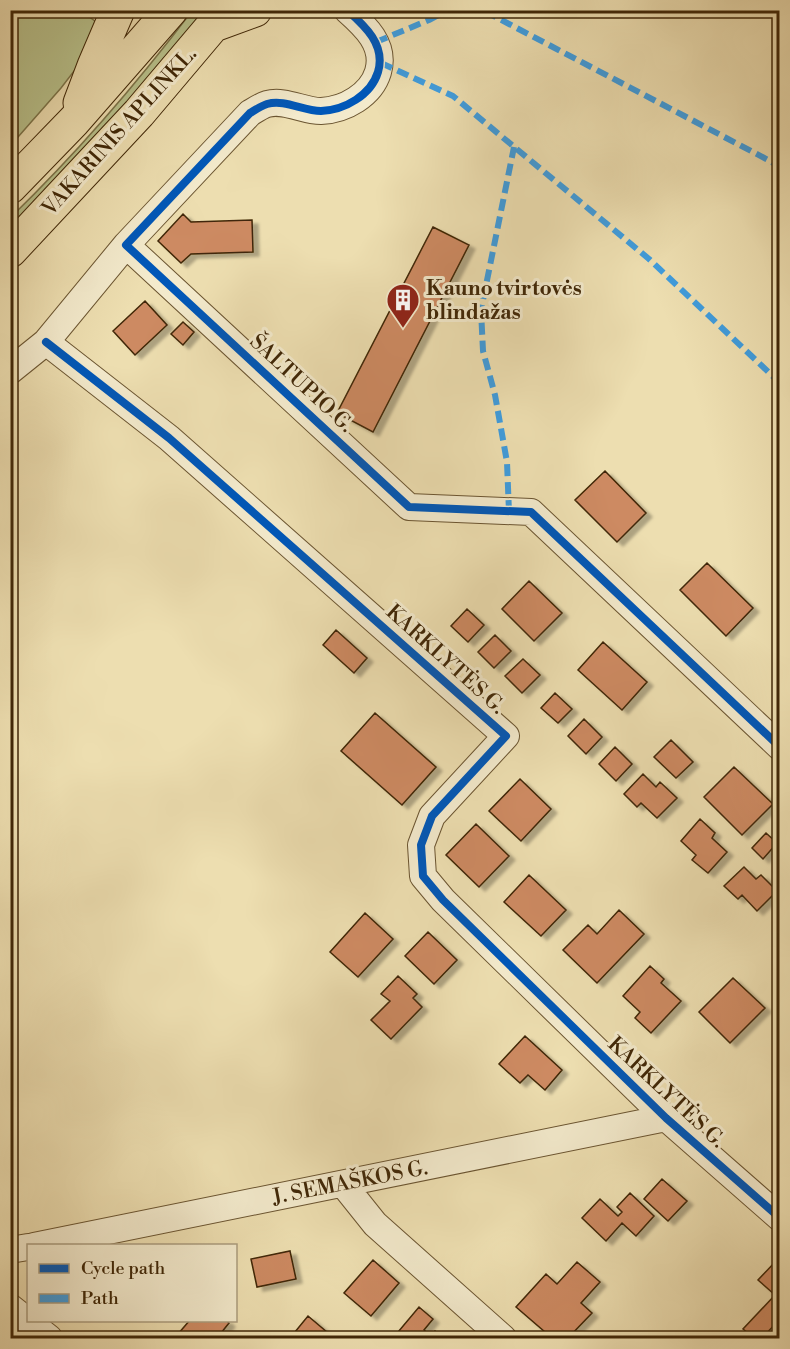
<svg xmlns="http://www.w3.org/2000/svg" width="790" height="1349" font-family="'Libre Bodoni',serif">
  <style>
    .green { fill: #b8c18b; stroke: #7c7449; stroke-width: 1.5 }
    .building { fill: #cd8a62; stroke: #402707; stroke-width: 1.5; filter: url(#shadow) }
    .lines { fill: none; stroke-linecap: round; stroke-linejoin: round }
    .minor-casing { stroke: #6b5531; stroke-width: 28 }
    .trunk-casing { stroke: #402707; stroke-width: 35 }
    .minor { stroke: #f3eacc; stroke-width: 26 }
    .trunk { stroke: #eddeb0; stroke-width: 33 }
    .quiet { stroke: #3f9cdd; stroke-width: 6; stroke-dasharray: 12 6; stroke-linecap: butt }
    .cycleway-casing { stroke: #f3eacc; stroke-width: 11 }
    .cycleway { stroke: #0057b8; stroke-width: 8 }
    .labels { text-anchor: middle; stroke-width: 6; stroke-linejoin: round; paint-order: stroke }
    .street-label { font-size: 21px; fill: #402707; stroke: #f3eacc }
    .poi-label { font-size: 21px; font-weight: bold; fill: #402707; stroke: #f3eacc; text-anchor: start }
  </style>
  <defs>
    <filter id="shadow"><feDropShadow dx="6" dy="4" stdDeviation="1.5" flood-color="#0004"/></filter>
  </defs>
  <rect width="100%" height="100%" fill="#eddeb0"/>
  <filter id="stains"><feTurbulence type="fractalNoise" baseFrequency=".00333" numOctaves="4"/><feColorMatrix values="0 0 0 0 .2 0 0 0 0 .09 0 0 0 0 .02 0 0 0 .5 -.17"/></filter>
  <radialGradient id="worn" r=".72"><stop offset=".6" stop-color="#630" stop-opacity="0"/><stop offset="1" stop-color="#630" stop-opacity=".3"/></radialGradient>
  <path class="green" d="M10 11H81L99 24 95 44 61 88 11 145Z
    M192 11H206L162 65 11 231V217C75 155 138 82 192 11Z"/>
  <path class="building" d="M183 214 191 222 252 220 253 252 191 254 181 263 158 241Z
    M433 227 469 245 373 432 337 413Z
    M145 301 167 325 135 355 113 331Z
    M183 322 194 332 183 345 171 334Z
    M605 471 646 513 617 542 575 500Z
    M707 563 753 608 726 636 680 590Z
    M529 581 562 613 534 641 502 609Z
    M467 609 484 625 468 642 451 626Z
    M336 630 367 658 354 673 323 645Z
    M495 635 511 651 494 668 478 652Z
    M603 642 647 682 622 710 578 670Z
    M523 659 540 675 522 693 505 676Z
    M555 693 572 709 558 723 541 708Z
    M375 713 436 767 402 805 341 751Z
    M584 719 602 737 586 754 568 736Z
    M671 740 693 762 676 778 654 757Z
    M615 747 632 764 616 781 599 764Z
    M734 767 773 804 742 835 704 797Z
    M643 774 656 787 660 782 677 798 657 818 641 803 637 807 624 794Z
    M520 779 551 809 521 841 489 811Z
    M700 819 715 833 712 838 727 852 708 873 692 860 696 855 681 841Z
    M476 824 509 856 479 887 446 855Z
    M766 833 777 843 763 859 752 848Z
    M744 867 756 879 761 875 777 891 757 911 742 895 738 899 724 886Z
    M529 875 566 910 541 936 504 902Z
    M619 910 644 934 597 983 563 950 588 925 597 934Z
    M365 913 393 939 358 977 330 952Z
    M428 932 457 960 434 984 405 956Z
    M650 966 664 979 661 983 681 1001 651 1033 635 1018 640 1012 623 996Z
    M398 976 417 994 413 998 422 1007 391 1039 371 1020 390 1001 381 994Z
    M733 978 765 1008 730 1043 699 1012Z
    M525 1036 562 1070 545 1090 528 1075 520 1083 499 1064Z
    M662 1179 687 1201 668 1221 644 1199Z
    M630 1193 654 1216 636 1236 622 1223 606 1241 582 1218 600 1199 618 1216 622 1212 617 1207Z
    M290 1251 296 1279 257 1287 251 1259Z
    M373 1260 399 1283 371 1316 344 1293Z
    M776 1261 780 1264V1319L762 1338H754L743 1329 775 1295 758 1280Z
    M577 1262 600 1282 581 1303 592 1313 568 1338H552L516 1307 546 1274 557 1284Z
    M419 1307 433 1319 424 1330 431 1336 435 1331 445 1338H393Z
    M308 1316 334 1338H290Z
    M190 1320H226L229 1323 217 1338 213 1336 211 1338H183L178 1334Z"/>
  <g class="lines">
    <g class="minor-casing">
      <path id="minor" d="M347 10C365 26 386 45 378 72 371 95 345 110 321 111 303 111 285 99 267 104 261 106 255 110 250 113L126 245 409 507 531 512 780 747
        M46 342 169 438 506 736 432 816 421 845 423 876 443 900 666 1118 780 1218
        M10 371 46 342 126 245
        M343 1184 375 1224 503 1338
        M34 1246 666 1118
        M10 1250 28 1247
        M10 1307 49 1338"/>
    </g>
    <g class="trunk-casing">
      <path id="trunk" d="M214 25 255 10
        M80 103 94 66 118 10
        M10 187 74 121 171 10
        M10 251 139 113 226 10"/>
    </g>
    <use href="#minor" class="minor"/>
    <use href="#trunk" class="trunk"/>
    <path class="quiet" d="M467 10 490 14 772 162 780 168
      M429 20 448 10
      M376 42 429 20 430 10
      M381 63 453 96 649 259 780 383
      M509 512 507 462 495 395 483 351 481 310 514 147"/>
    <g class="cycleway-casing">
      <path id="cycleway" d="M347 10C365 26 386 45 378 72 371 95 345 110 321 111 303 111 285 99 267 104 261 106 255 110 250 113L126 245 409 507 531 512 780 747
        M46 342 169 438 506 736 432 816 421 845 423 876 443 900 666 1118 780 1218"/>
    </g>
    <use href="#cycleway" class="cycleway"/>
  </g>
  <defs>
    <g id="building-pin" transform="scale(1.725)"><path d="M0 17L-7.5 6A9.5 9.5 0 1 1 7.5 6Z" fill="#8f2418" stroke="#f3eacc"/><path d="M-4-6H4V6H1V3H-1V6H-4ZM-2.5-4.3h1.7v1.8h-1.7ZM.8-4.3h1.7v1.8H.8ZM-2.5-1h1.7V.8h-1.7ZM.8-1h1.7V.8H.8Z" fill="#fff"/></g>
  </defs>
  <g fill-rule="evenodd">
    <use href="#building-pin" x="403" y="300"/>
  </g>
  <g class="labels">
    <g class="street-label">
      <text transform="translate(119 131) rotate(-48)" y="7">VAKARINIS APLINKL.</text>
      <text transform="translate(302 383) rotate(43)" y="7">ŠALTUPIO G.</text>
      <text transform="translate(446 659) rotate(42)" y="7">KARKLYTĖS G.</text>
      <text transform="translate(667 1092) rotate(43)" y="7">KARKLYTĖS G.</text>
      <text transform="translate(350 1182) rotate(-11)" y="7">J. SEMAŠKOS G.</text>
    </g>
    <g class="poi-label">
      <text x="426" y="295">Kauno tvirtovės<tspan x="426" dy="24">blindažas</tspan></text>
    </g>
  </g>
  <rect width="790" height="1349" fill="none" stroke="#eddeb0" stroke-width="36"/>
  <rect x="12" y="12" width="766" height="1325" fill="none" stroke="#402707" stroke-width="3"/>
  <rect x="18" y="18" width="754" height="1313" fill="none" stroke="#402707" stroke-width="1.5"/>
  <rect x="27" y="1244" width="210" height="78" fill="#f3eacc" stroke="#ab9c7d" stroke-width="1.5"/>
  <rect x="39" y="1264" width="30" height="9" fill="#0057b8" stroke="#ab9c7d" stroke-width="1.5"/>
  <text x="81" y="1274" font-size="18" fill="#402707">Cycle path</text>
  <rect x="39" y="1294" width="30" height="9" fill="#3f9cdd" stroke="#ab9c7d" stroke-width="1.5"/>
  <text x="81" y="1304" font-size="18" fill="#402707">Path</text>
  <rect width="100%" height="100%" filter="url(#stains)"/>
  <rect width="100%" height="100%" fill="url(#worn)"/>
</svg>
